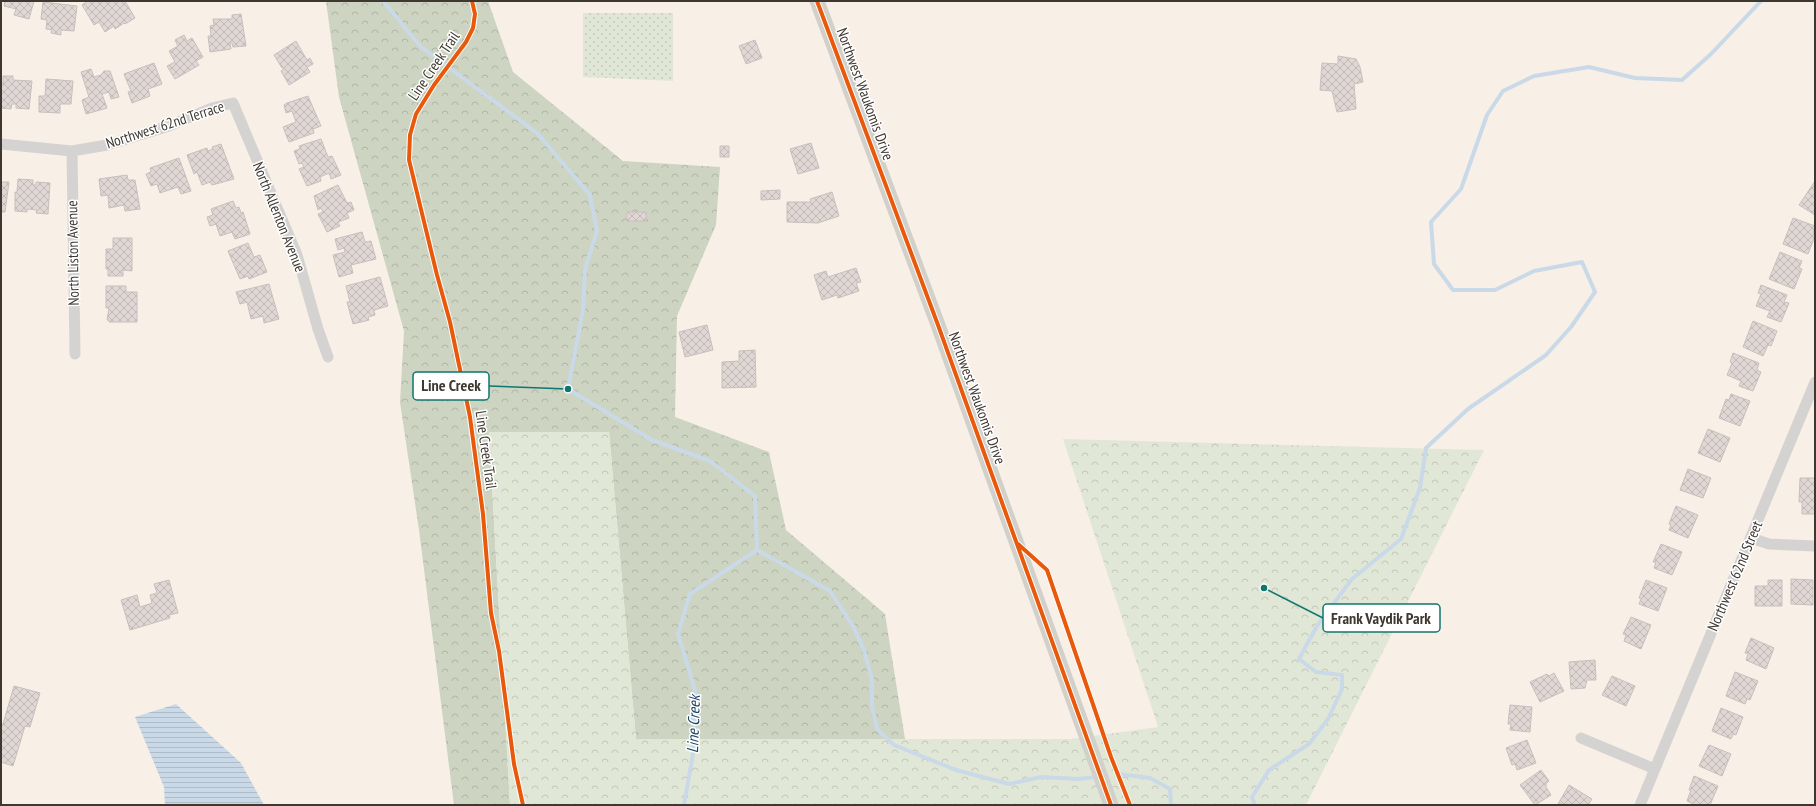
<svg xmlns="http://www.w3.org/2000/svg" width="1816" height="806" font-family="'PT Sans Narrow',sans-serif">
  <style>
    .grass { fill: url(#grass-dots) }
    .forest { fill: url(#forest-crowns) }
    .park { fill: url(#park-crowns) }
    .water { fill: url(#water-rules) }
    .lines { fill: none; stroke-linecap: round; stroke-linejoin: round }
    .stream { stroke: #cad9e8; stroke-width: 4 }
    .building { fill: url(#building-cross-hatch); stroke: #c8bfbe }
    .street { stroke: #d5d3d1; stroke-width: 11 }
    .secondary { stroke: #d2d0cb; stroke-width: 15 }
    .cycleway-casing { stroke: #fff; stroke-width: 6 }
    .cycleway { stroke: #e8590c; stroke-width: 4 }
    .labels { text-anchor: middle; stroke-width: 3; stroke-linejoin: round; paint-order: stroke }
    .street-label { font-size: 15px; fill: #3f3831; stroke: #fff }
    .water-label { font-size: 16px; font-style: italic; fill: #1b4465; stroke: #fff }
    .leader { fill: none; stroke: #0f766e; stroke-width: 1.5 }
    .callout-dot { fill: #0f766e; stroke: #fff; stroke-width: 1.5 }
    .callout { fill: #fff; stroke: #0f766e; stroke-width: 1.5 }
    .callout-label { font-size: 16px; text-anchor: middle; font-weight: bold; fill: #3f3831 }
  </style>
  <defs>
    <pattern id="grass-dots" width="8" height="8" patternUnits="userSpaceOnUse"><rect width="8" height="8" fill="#e1e7d6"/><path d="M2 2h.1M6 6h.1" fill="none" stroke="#c2c7b8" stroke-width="1.8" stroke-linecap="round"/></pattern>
    <pattern id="forest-crowns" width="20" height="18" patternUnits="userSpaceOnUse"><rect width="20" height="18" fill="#cdd4c1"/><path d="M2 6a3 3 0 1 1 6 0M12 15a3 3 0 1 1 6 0" fill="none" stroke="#b1b7a6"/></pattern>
    <pattern id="park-crowns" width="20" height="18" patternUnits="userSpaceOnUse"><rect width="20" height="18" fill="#e1e7d6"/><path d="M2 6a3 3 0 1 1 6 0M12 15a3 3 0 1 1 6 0" fill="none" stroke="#c2c7b8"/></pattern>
    <pattern id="water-rules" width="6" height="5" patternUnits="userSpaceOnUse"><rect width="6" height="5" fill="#cad9e8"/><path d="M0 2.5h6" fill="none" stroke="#afbbc7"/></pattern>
    <pattern id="building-cross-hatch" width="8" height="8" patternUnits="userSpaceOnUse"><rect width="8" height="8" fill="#e0d7d5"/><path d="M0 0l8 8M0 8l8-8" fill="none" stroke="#c1b9b7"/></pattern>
  </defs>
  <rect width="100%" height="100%" fill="#f8efe7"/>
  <path class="grass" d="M583 13H673V81L583 77Z"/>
  <path class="forest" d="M326 1H488L513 72 623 161 720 167 716 225 677 316 675 417 769 452 786 530 885 614 905 739H636L609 432 489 433 510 805H454L419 530 400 402 404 331 339 97Z"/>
  <path class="park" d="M489 432H609L636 739H1071L1158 727 1063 439 1484 450 1306 805H510Z"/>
  <path class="water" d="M176 704 241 763 264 805H165L164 787 135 717Z"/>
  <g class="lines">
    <path class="stream" d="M383 1 421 47 537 133 590 195 597 231 585 269 583 310 568 389 652 440 710 461 755 496 757 550 690 594 678 634 695 690 693 754 684 805
      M757 550 830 591 853 626 864 650 872 680V706L877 729 894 745 956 770 1009 784 1041 777 1078 779 1097 777
      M1119 774 1150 778 1170 789 1171 805
      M1255 805 1252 797 1269 770 1309 744 1328 719 1342 689V675L1316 672 1299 659 1317 626 1352 579 1401 539 1420 488 1426 448 1468 409 1546 355 1571 327 1595 292 1582 262 1534 271 1495 290H1453L1434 264 1431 222 1461 189 1487 115 1503 91 1534 76 1589 67 1635 78 1682 80 1711 54 1761 1"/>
  </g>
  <path class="building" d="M5 1H34L29 19 14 15 16 9 4 6Z
    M88 1H125L135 18 125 24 124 23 115 29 114 26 105 32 99 22 94 25 82 5Z
    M43 2 77 6 74 31 61 30V35L51 33 52 30 46 29 47 20 41 19Z
    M241 14 246 46 233 47 232 43H230L231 49 210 52 208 36H211L210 26 214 25 213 19H232V15Z
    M184 35 187 41 192 38 203 57 196 61 199 65 175 79 167 66 175 62 169 51 178 46 175 40Z
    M755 40 762 58 746 64 739 46Z
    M296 41 307 60 310 58 313 64 307 67 310 72 289 85 281 71 285 68H282L274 55Z
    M1338 56 1356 59 1360 67 1363 82 1354 84 1356 109 1337 112 1332 91 1320 90 1322 63 1338 64Z
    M154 63 162 84 148 89 150 96 132 103 128 92 131 91 124 74Z
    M91 69 94 77 101 75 104 71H110L119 97 111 99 109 92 102 94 107 108 86 114 82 100 89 97 81 72Z
    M3 76H13V80L32 81 29 109 16 108V104H12L11 109 1 108V83H3Z
    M46 79 73 81 71 104H60V113L39 112V96H45Z
    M308 96 321 126 313 129 314 133 289 142 283 127 296 122 292 111 286 113 284 105 287 103Z
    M321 139 328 157 332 156 341 175 331 179 329 173 320 177 321 181 307 186 299 169 304 167 302 163 299 164 294 151 300 149 299 146Z
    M811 143 819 168 798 174 790 149Z
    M221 144 234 179 212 185 210 182 202 185 197 172 194 174 187 155 207 148 208 151 213 149 212 147Z
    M720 146H729V157H720Z
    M179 158 191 191 181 194 178 187 160 193 157 184 151 186 146 174 151 172 150 168Z
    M127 175 128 180H135L140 209 125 211 124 205 109 208 108 195 101 196 99 179Z
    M18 179 33 180V185H36V182L50 183 48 214 36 213 37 210 27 209V212L15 211V192H17Z
    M1815 181V215L1799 205Z
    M1 182H9L5 212H1Z
    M338 185 347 203 351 202 354 210 347 213 349 218 338 222 340 226 327 232 318 214 323 212 321 208 318 210 314 196Z
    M780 190V199L761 200V191Z
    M832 192 839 216 818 223 787 222V202H811L810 199Z
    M233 201 236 208 239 207 241 213 243 212 250 234 235 239 232 232 220 236 216 224 210 226 207 217 213 215 211 209Z
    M627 212H646V221H627Z
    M1793 218 1815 226 1813 233 1815 236 1808 254 1783 244Z
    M362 232 365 242 371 241 376 259 351 265 353 273 339 277 333 255 345 252 344 248 338 250 335 239Z
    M113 238H132V271L123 270V276H108V269H106V249H113Z
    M248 243 254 257 260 255 267 272 249 279 248 276 240 279 228 251Z
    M1780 252 1802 261 1799 268 1802 269 1794 289 1769 279Z
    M856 268 861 282 856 283 859 291 838 298 837 295 822 300 814 275 826 271 828 277Z
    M380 277 388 306 374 310 375 315 368 317 369 320 353 324 347 302H350L346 286Z
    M269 284 279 319 264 323 263 316 251 319 247 302 240 304 236 292Z
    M1761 285 1787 295 1784 302 1789 303 1781 322 1767 317 1770 311 1756 306 1761 294 1758 293Z
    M106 286H126V292H137V322H109V320H107L109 308H106Z
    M1753 321 1777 331 1771 346 1768 345 1763 356 1743 347Z
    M707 325 713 350 685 357 679 332Z
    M755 350 756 387 722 388V362L739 361V351Z
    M1733 353 1759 363 1757 370 1761 372 1753 391 1739 386 1741 381 1727 375 1732 363 1730 362Z
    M1731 394 1750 401 1740 426 1719 418 1726 399 1729 400Z
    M1708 429 1730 438 1720 462 1698 453Z
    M1688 469 1711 478 1703 498 1680 490Z
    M1800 478H1815V514H1802V502H1799Z
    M1676 506 1698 515 1688 538 1669 530 1671 525 1669 524Z
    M1661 544 1682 552 1672 575 1654 568 1656 562H1653Z
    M1791 579 1813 580V605L1791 604Z
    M169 580 178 613 169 615 170 618 130 630 121 600 137 595 140 607 152 603 150 595 157 593 154 584Z
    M1646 580 1667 588 1658 611 1639 604 1641 599 1639 598Z
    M1768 580H1782V606H1755V586H1768Z
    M1631 617 1651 625 1641 649 1624 641 1626 635 1623 634Z
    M1751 638 1774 648 1766 669 1746 660 1748 654 1745 653Z
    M1595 660 1596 680H1587L1585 688 1571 689 1569 662Z
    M1735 672 1758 681 1750 700 1747 699 1745 704 1726 696Z
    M1554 673 1564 691 1540 702 1530 682 1547 674 1549 676Z
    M1612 676 1635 686 1626 706 1602 695Z
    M14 686 40 693 30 727 25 726 13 766 1 762V724H3Z
    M1510 705 1532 707 1530 732 1510 730 1511 724H1508Z
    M1721 708 1743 717 1736 735 1733 734 1731 739 1712 731Z
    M1527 740 1536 763 1517 770 1515 764 1512 765 1506 748Z
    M1709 745 1731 754 1722 776 1699 766Z
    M1541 770 1549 781 1546 784V787L1551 795 1535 805 1520 785Z
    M1694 776 1718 786 1710 805H1696L1687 801 1691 790H1689Z
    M1569 785 1592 799 1588 805 1558 804Z"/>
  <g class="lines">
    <path class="street" d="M1 144 72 151 107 145 169 126 212 108 233 103 297 255 318 329 328 357
      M72 151 75 354
      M1751 538 1769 544 1815 546
      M1581 738 1655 769
      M1640 805 1815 382"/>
    <path class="secondary" d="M817 1 938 325 1111 805"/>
    <g class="cycleway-casing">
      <path id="cycleway" d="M472 1 475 14 473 28 466 42 434 85 416 114 410 135 409 160 437 275 450 322 470 417 483 514 491 613 499 651 514 764 523 805
        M817 1 938 325 1111 805
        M1018 544 1047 570 1111 757 1130 805"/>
    </g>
    <use href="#cycleway" class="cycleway"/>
  </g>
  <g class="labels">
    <g class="street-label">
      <text transform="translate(434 66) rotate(-56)" y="5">Line Creek Trail</text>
      <text transform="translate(865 94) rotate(70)" y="5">Northwest Waukomis Drive</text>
      <text transform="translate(165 125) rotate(-18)" y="5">Northwest 62nd Terrace</text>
      <text transform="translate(279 217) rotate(68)" y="5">North Allenton Avenue</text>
      <text transform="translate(73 253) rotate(-91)" y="5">North Liston Avenue</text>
      <text transform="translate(977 398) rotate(70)" y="5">Northwest Waukomis Drive</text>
      <text transform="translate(486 450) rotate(82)" y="5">Line Creek Trail</text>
      <text transform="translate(1735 576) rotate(-67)" y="5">Northwest 62nd Street</text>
    </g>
    <g class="water-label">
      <text transform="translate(693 724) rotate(-88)" y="6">Line Creek</text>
    </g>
  </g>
  <path class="leader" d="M568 389L489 386M1264 588L1323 618"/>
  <g class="callout-dot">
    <circle cx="568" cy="389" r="4"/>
    <circle cx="1264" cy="588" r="4"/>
  </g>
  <g class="callout">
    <rect x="413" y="372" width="76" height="28" rx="4"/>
    <rect x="1323" y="604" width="117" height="28" rx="4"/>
  </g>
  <g class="callout-label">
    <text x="451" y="391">Line Creek</text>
    <text x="1381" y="624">Frank Vaydik Park</text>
  </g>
  <rect width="1816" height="806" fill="none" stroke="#3f3831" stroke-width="4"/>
</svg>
